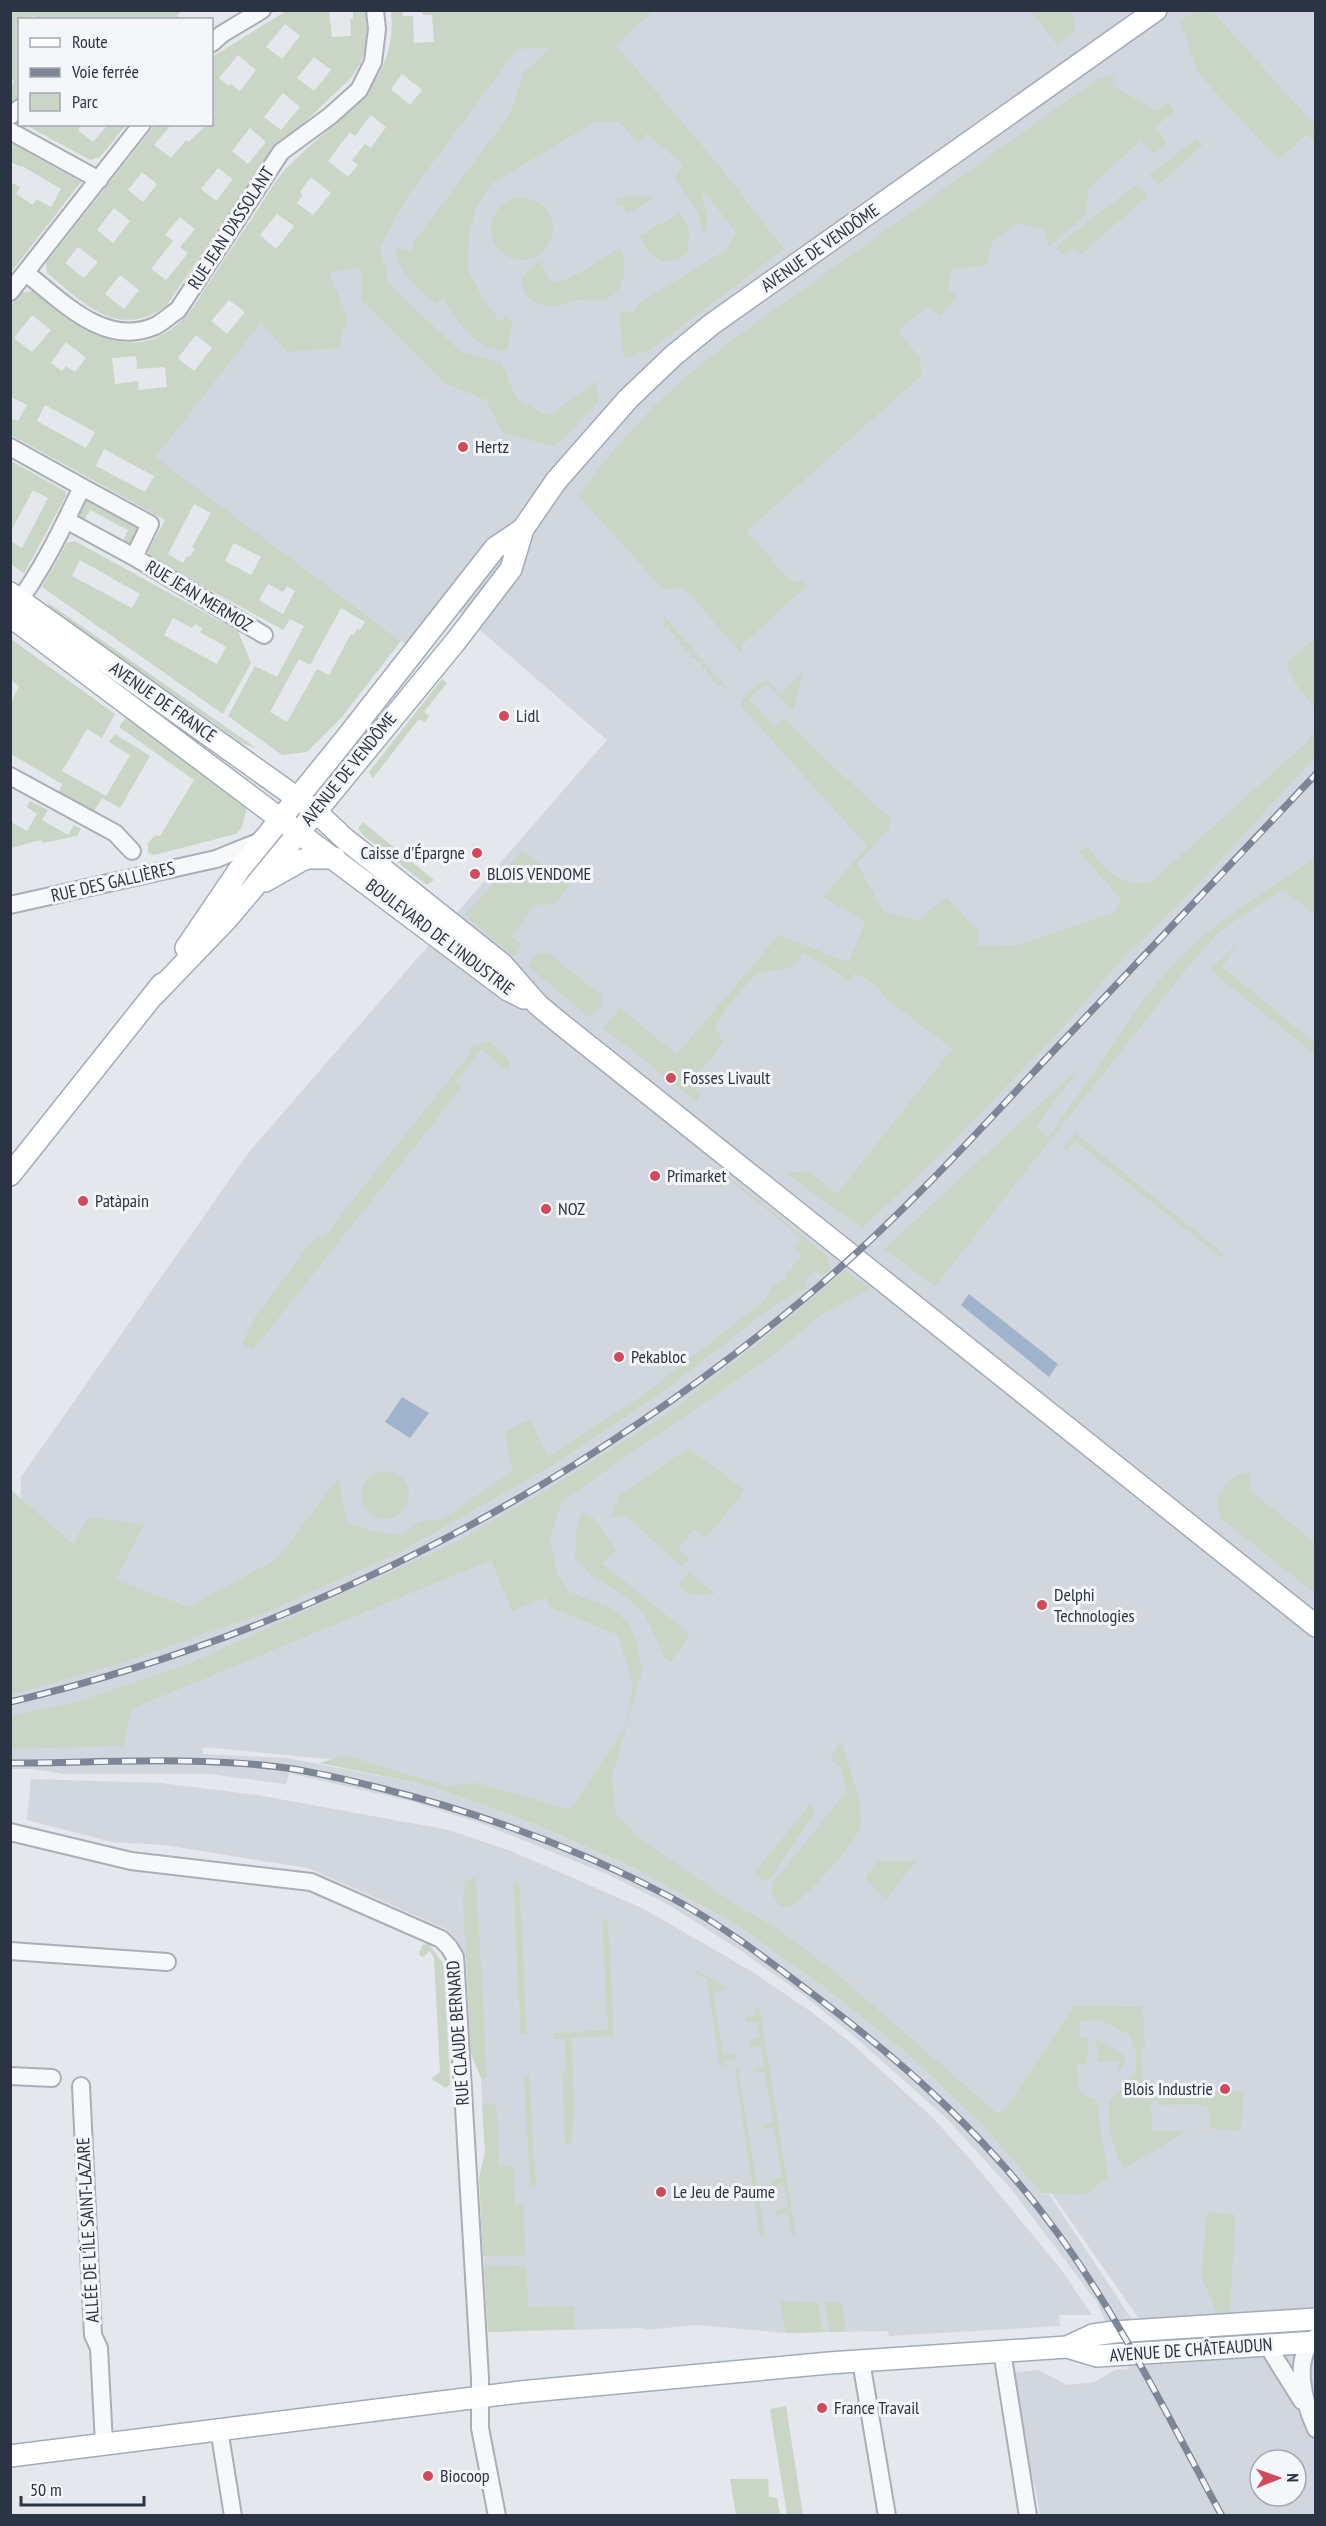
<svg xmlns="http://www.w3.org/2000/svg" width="1326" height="2526" font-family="'PT Sans Narrow',sans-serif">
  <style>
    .built { fill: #d2d6de; fill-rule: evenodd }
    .green { fill: #c9d6c5; fill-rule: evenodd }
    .water { fill: #9fb4cc }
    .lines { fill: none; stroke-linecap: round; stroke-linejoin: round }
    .minor-casing { stroke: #a9aeb7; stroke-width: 20 }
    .major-casing { stroke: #a3abb8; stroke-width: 24 }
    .minor { stroke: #f7f8fa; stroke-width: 16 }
    .major { stroke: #fff; stroke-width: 21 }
    .rail-casing { stroke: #7d8696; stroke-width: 7 }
    .rail { stroke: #f4f6f9; stroke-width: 4.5; stroke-dasharray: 14; stroke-linecap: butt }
    .poi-dot { fill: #d1495b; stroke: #f4f6f9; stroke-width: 2 }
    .labels { text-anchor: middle; stroke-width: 6; stroke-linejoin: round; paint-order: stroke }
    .street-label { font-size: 18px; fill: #2b3445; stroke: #f4f6f9 }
    .poi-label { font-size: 18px; fill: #2b3445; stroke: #f4f6f9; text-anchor: start }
  </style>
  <rect width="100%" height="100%" fill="#e4e7ec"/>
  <path class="built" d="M507 11H1315V2515H1040L1035 2485 1025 2479 1009 2373 1039 2370 1067 2385 1094 2382 1115 2370 1129 2369 1096 2301 1011 2189 947 2119 856 2038 802 1994 744 1953 669 1905 609 1875 483 1824 414 1802 289 1773 286 1784 209 1774H64L32 1769H11V1688L17 1686 21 1477 249 1152 607 740 449 603 412 649 154 457ZM203 1747 339 1760 447 1786 579 1832 712 1903 869 2012 1029 2161 1167 2359 1166 2366 1131 2318 1049 2194 1041 2193 984 2127 911 2057 828 1990 735 1924 628 1865 537 1825 431 1786 287 1758 203 1754ZM1260 2460H1296V2496H1260Z
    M31 1779 160 1783 257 1795 449 1830 511 1851 644 1909 751 1971 810 2011 850 2042 935 2120 975 2165 1060 2268 1092 2315H1059L1060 2326 889 2336 888 2331 786 2333 697 2325 644 2330 643 2328 488 2332 479 2178 485 2153 481 2078 471 2053 466 1957 458 1942 446 1929 308 1868 164 1845 112 1842 27 1820Z"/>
  <path class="green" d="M115 10 181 11 177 16 182 19 39 20 33 16 31 19 20 20 19 99 11 107V87L14 81 11 79V11Z
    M286 11H329L332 37 351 36 350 19H353V11H368L367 46 360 64 351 78 270 155 166 306C118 341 84 303 47 273L46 263 155 125H171L154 145 171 158 186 140 189 142 206 125 212 124V117L215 113 212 110V57ZM285 24 300 36 282 59 266 47ZM238 55 256 70 240 91 231 84 229 86 219 78ZM314 57 331 70 314 91 297 78ZM283 93 300 107 281 130 264 117ZM250 128 266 142 248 164 232 151ZM218 168 233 179 216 201 201 189ZM142 172 157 184 143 202 128 190ZM114 208 130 221 113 243 97 230ZM180 217 195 229 180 247 188 253 166 280 151 269 173 241 165 235ZM78 247 98 262 84 278 65 263ZM120 275 139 290 124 309 105 294Z
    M391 11H402L403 16H413L414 43 434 42 432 15H423L422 11H653L616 45 716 162 784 249 645 354 640 350 631 358 624 357 619 314 624 311 632 314 641 302 727 249 736 232 704 192 702 193 707 217 704 236 697 211 675 178 683 165 647 133 639 144 620 122H595L491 184 475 209 469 237 468 270 479 291 500 322 507 316 513 324 507 350C480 355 454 318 443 298L436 304C419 288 399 274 395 249L411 251 413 243 510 114 523 73 550 48 517 49 406 199 380 247 389 284 461 352 501 362 517 399 549 416 596 381 599 401 555 447 503 433 486 400 444 383 361 300V268L329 272 347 317 339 348 287 352 261 323 155 457 401 641 342 717 307 752 282 755 228 716 255 666 277 677 304 626 290 619 283 630 150 557 148 551 165 520 11 435 10 418 18 421 27 405 11 397V305L20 293 33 291C84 330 138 375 192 309 212 278 232 247 253 217 263 202 272 185 284 171 331 120 399 92 391 11ZM402 74 422 90 410 105 391 89ZM371 115 386 127 371 148 365 144 352 160 358 165 348 177 328 161 350 132 355 136ZM311 177 331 193 313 215 297 203 303 195 300 192ZM277 214 294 226 276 249 260 235ZM229 300 245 312 227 334 211 321ZM32 315 51 330 32 352 14 338ZM196 335 212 348 194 371 178 358ZM66 342 86 358 75 372 66 366 62 371 51 363ZM136 356 137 369 165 367 167 387 139 390 138 381 115 384 112 358ZM45 405 95 432 86 448 37 421ZM104 449 154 476 145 492 96 466ZM194 504 211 513 192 547 195 549 190 557 187 556 183 563 168 554ZM234 543 261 557 251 575 225 561ZM268 584 283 592 287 586 295 591 283 614 259 600ZM341 608 365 622 360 630 357 629 354 635 351 634 329 675 317 669 287 722 270 712 299 659 310 665Z
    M1031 11H1069L1072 13 1075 32 1057 45Z
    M1197 11H1212L1315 125V143L1307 134 1278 160 1198 73 1180 21Z
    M1116 74 1111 85 1157 111 1167 102 1174 111 1154 128 1167 142 1154 154 1141 140 1088 189 1086 215 1048 247 1045 230 1017 223 992 242 987 265 951 269 949 289 957 297 940 316 928 306 898 331 920 358 921 376 747 531 790 581H802L806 586 742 645 741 653 684 588 663 589 578 496C611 452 646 410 688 375 705 360 725 346 743 332L1096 80Z
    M26 125H81L78 130 93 142 108 125H126L100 157 90 160Z
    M1196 139 1203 145 1159 185 1149 175Z
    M11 143 81 182 11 272V185L12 183 20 187 16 194 33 205 36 199 51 207 61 189 22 166 21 167 11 162Z
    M1137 184 1148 195 1082 254 1075 247 1065 256 1057 249 1058 245Z
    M635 195 655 198 627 214 622 205 618 206 613 199Z
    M491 229a31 31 0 1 1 62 0a31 31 0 1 1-62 0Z
    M680 213 689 228 688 252 678 260 661 262 648 252 639 236Z
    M620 248C629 262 625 294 606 299 597 302 587 298 578 300 572 301 566 304 560 306 540 310 522 298 521 279L530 268 540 261 550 282C567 285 604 257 620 248Z
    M11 461 65 491 66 496 24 573 11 564V541L22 548 48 498 33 490 11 531Z
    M89 500 137 525C140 533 135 543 127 545L122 544 128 530 90 510 83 522 78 516C79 508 80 502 89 500Z
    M75 541 238 631 251 663 223 714 42 587 67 543ZM80 560 140 594 132 608 72 576ZM173 618 192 628 195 624 202 628 200 632 226 647 217 664 164 635Z
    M47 602 256 748 242 743 51 609Z
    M664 616 729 690 724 689V686L717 685V681H712V675H706L707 668H702V663L696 662V658H691V652H685V646H680V640H675V634H670V628H664Z
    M1315 638V711C1308 692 1288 684 1288 662Z
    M11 639 115 714 102 738 87 729 62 771 106 796 130 755 109 742 115 734 150 756 120 808 102 798 92 814 58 794 62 784 11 754V703L19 686 11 680Z
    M803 673 794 709 788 707 767 683 749 699 774 726 784 718 828 762 891 819 889 828 857 864 884 912 920 921 932 908 947 898 977 930 978 946 1018 945 1115 912 1121 899 1079 852 1087 847C1107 869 1117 888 1151 882L1306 743 1315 731V757L1200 882 1123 958 1055 1036 944 1151 862 1228 785 1173 808 1171 837 1194 952 1049 883 996 880 988 855 973 850 981 803 952 794 966 757 974 734 998 715 1027 723 1042 690 1086 701 1094 696 1102 672 1082 675 1079 669 1074 666 1077 603 1028 620 1008 677 1054 779 935 848 962 866 922 823 897 867 846 741 706C743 692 756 686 767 679L780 693Z
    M442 679 447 683 424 712 429 716 425 722 419 719 373 778 369 772Z
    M127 716 247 806 242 827 236 834 154 855 148 853V843L155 835 160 836 194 780 119 727Z
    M30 801 48 810 42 820 68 835 74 825 81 829 77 836 43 843 41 840 11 848V822L27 831 37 814 27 807Z
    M363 822 434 880 427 885 364 836 358 828Z
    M522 851 570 885 555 904 534 905 512 936 522 945 514 956 465 915Z
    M1315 857V915L1283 889 1221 930 1191 963 935 1286 884 1249 1081 1066 1036 1126 1048 1138 1149 992 1184 953 1215 926Z
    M1238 943 1222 967 1315 1043V1054L1210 970Z
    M538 953H548L601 995 602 1004 590 1018 528 966Z
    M490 1041 510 1061 508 1071 482 1049 456 1082 461 1087 440 1115 253 1350 242 1344 253 1320 312 1241 329 1232 342 1213 472 1051 468 1047Z
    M1075 1133 1224 1254 1221 1258 1075 1141 1067 1150 1063 1147Z
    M726 1174 827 1256 831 1270 822 1276 815 1270 805 1281 809 1286 773 1306 664 1391 555 1464 398 1553 267 1612 124 1662 11 1695V1490L73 1544 88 1517 144 1524 116 1580 188 1607 277 1559 339 1477 347 1522 371 1531 403 1535 420 1521 442 1519 513 1471 504 1432 530 1419 548 1457 642 1396 765 1300 772 1286 785 1279V1273L793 1269 792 1264 801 1259 800 1252 795 1248 801 1238 729 1179 722 1189 719 1187 718 1184Z
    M845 1270 870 1289 821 1315 772 1356 562 1501 550 1538 557 1573 569 1592 612 1608 629 1624 638 1644 642 1671 612 1776 616 1814 641 1840 746 1911 775 1927 830 1968 997 2113H1002L1074 2006 1143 2007 1145 2050 1141 2048 1144 2093 1244 2091 1240 2131 1210 2128 1209 2108 1197 2104 1160 2105 1159 2101H1151L1152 2131H1187L1124 2169C1112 2151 1108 2121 1109 2100L1124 2086 1136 2069V2051L1129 2035 1101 2020 1080 2021V2037H1088L1087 2063 1077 2064 1080 2093 1096 2100 1108 2177 1085 2195 1041 2193 984 2127 911 2057 828 1990 735 1924 628 1865 537 1825 431 1786 319 1763 344 1755 447 1786 478 1783 570 1810 626 1725 633 1683 618 1635 550 1607 546 1597 512 1611 491 1560 131 1709 124 1746 11 1749V1716L80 1701 193 1662 453 1544 560 1482 672 1410 764 1339Z
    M688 1448 745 1490 706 1538 694 1529 678 1549 689 1558 682 1567 625 1515 611 1518 618 1496Z
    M361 1495a24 24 0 1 1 48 0a24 24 0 1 1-48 0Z
    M1242 1473 1250 1475 1249 1489 1315 1543V1594L1220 1518 1216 1500 1229 1480Z
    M583 1512 593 1517 616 1551 602 1563 690 1634 671 1662 665 1659 644 1613 621 1593 593 1577 575 1558 577 1524Z
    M689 1572 716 1594 692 1595 678 1586Z
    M841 1742C848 1761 863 1805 861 1823 859 1842 807 1895 791 1907L780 1906 771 1893 773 1882 847 1791 840 1767 830 1758Z
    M810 1804 816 1811 770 1879 762 1881 754 1873Z
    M877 1861H916L886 1899 865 1878Z
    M476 1878 487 2078H481L471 2053 463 1901 465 1887 462 1885 469 1879Z
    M513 1880 519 1882 527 2034 521 2035Z
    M602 1918 609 1923 608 1926 614 2036 571 2038 575 2112 571 2143 565 2144 562 2073H567L565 2039H554L553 2033 608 2030Z
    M429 1944 444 1965 450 2084 446 2088 431 2079 440 2072 434 1958 430 1951 423 1957 419 1955 422 1945Z
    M698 1970 725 1987 726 1990 713 1992 723 2055 736 2053 737 2059 725 2061V2065L720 2066 707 1980 695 1973Z
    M754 2006 760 2010 796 2238H793L788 2214 776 2216 775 2210 788 2207 784 2185 771 2186V2179L782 2178 774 2127 763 2129 762 2124 773 2122 765 2072 754 2073 753 2069 764 2067 761 2046 750 2047 749 2040 760 2038 757 2022 746 2023 745 2017 756 2015Z
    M1096 2039 1120 2052 1126 2059 1119 2073 1118 2061 1098 2062Z
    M735 2068H738L765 2237H760Z
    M529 2075 536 2187H530L524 2076Z
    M482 2104H496L499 2167 513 2166 515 2205H523L526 2255 483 2256 479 2178 485 2153Z
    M1207 2212 1235 2214 1230 2314 1218 2315 1201 2276Z
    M526 2265 528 2307 574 2306 575 2329 488 2332 484 2266Z
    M780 2301 818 2302 823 2332 786 2333Z
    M825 2302H842L846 2331 830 2332Z
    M786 2406 803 2515H787L770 2409Z
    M730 2479H768L769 2497 777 2498 780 2515H736Z"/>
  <path class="water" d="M969 1294 1058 1364 1049 1377 961 1305Z
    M402 1397 429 1413 410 1438 385 1422Z"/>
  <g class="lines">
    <g class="minor-casing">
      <path id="minor" d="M212 43 222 34 262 10
        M10 116 20 108
        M10 131 99 180
        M26 273C62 301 105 348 155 326 163 322 170 315 178 310L281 152 330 116 359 90 373 62 377 29 375 10
        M10 292 142 124
        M10 447 82 487
        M66 520 134 557 264 635
        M13 609C41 573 62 529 82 487L150 524 134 557
        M10 776 115 833 132 851
        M10 905 216 859 263 840
        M10 1832 131 1861 311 1882 441 1939 449 1947 455 1957 456 1972 480 2378V2428L497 2516
        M10 1951 167 1962
        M10 2076 52 2078
        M81 2086 93 2335 99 2348 104 2444
        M1316 2337C1291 2358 1304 2403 1316 2429
        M1267 2345 1302 2401
        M1002 2351 1028 2516
        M861 2361 887 2516
        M219 2429 233 2516"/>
    </g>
    <g class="major-casing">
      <path id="major" d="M10 593 315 811 345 839 502 964 538 1005 561 1024 1316 1626
        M10 616 508 990 524 998
        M265 881 302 860 309 858H335
        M186 948 239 870 343 742 495 548 523 529
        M154 995 227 919 254 887 456 641 511 569 523 529 556 481 628 399 673 356 712 324 1156 10
        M10 1175 162 984
        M1067 2347 1093 2335 1114 2332 1316 2319
        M10 2456 520 2392 829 2363 1067 2347 1097 2356 1316 2342"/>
    </g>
    <use href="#minor" class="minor"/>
    <use href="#major" class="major"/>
    <g class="rail-casing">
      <path id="rail" d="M10 1702C300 1634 572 1491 800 1302 889 1229 967 1144 1045 1060 1135 965 1226 870 1316 774
        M10 1763C99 1763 190 1756 279 1767 312 1771 344 1779 376 1787 478 1812 577 1848 670 1897 719 1923 765 1958 810 1992 903 2062 987 2136 1056 2231 1120 2318 1170 2421 1222 2516"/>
    </g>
    <use href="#rail" class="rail"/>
  </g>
  <g class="poi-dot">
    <circle cx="463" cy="447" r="6"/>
    <circle cx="504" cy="716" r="6"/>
    <circle cx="477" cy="853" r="6"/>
    <circle cx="475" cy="874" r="6"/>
    <circle cx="671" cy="1078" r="6"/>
    <circle cx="655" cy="1176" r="6"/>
    <circle cx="83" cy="1201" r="6"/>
    <circle cx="546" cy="1209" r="6"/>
    <circle cx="619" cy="1357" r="6"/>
    <circle cx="1042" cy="1605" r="6"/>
    <circle cx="1225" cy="2089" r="6"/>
    <circle cx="661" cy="2192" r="6"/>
    <circle cx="822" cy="2408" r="6"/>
    <circle cx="428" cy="2476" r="6"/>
  </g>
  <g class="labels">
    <g class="street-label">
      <text transform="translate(231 228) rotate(-57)" y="6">RUE JEAN D'ASSOLANT</text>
      <text transform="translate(820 248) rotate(-35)" y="6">AVENUE DE VENDÔME</text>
      <text transform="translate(199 596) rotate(31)" y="6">RUE JEAN MERMOZ</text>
      <text transform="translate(163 702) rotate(35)" y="6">AVENUE DE FRANCE</text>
      <text transform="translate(349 769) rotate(-51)" y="6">AVENUE DE VENDÔME</text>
      <text transform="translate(113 882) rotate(-13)" y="6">RUE DES GALLIÈRES</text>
      <text transform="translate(440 937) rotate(37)" y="6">BOULEVARD DE L'INDUSTRIE</text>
      <text transform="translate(458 2033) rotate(-94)" y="6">RUE CLAUDE BERNARD</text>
      <text transform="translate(88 2230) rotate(-93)" y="6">ALLÉE DE L'ÎLE SAINT-LAZARE</text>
      <text transform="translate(1191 2350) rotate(-4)" y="6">AVENUE DE CHÂTEAUDUN</text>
    </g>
    <g class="poi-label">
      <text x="475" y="453">Hertz</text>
      <text x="516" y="722">Lidl</text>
      <text x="465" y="859" text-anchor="end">Caisse d'Épargne</text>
      <text x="487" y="880">BLOIS VENDOME</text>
      <text x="683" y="1084">Fosses Livault</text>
      <text x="667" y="1182">Primarket</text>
      <text x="95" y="1207">Patàpain</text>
      <text x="558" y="1215">NOZ</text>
      <text x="631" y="1363">Pekabloc</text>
      <text x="1054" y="1601">Delphi<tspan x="1054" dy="21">Technologies</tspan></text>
      <text x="1213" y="2095" text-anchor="end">Blois Industrie</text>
      <text x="673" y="2198">Le Jeu de Paume</text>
      <text x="834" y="2414">France Travail</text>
      <text x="440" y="2482">Biocoop</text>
    </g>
  </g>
  <rect width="1326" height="2526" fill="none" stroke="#2b3445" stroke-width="24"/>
  <rect x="18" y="18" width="195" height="108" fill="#f4f6f9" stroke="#a4a8b1" stroke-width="1.5"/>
  <rect x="30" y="38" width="30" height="9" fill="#ffffff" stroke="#a4a8b1" stroke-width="1.5"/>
  <text x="72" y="48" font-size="18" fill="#2b3445">Route</text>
  <rect x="30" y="68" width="30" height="9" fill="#7d8696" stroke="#a4a8b1" stroke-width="1.5"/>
  <text x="72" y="78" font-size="18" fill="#2b3445">Voie ferrée</text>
  <rect x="30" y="93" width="30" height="18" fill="#c9d6c5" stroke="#a4a8b1" stroke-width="1.5"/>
  <text x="72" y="108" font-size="18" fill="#2b3445">Parc</text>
  <g transform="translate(1278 2478) rotate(89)"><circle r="28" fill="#f4f6f9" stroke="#a4a8b1" stroke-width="1.5"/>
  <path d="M0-4.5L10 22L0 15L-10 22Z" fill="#d1495b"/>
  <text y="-9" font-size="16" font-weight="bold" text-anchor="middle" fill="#2b3445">N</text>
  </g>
  <path d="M21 2496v9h123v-9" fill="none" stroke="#2b3445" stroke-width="3"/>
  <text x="30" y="2496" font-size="18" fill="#2b3445" stroke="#f4f6f9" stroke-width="4.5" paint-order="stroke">50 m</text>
</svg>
